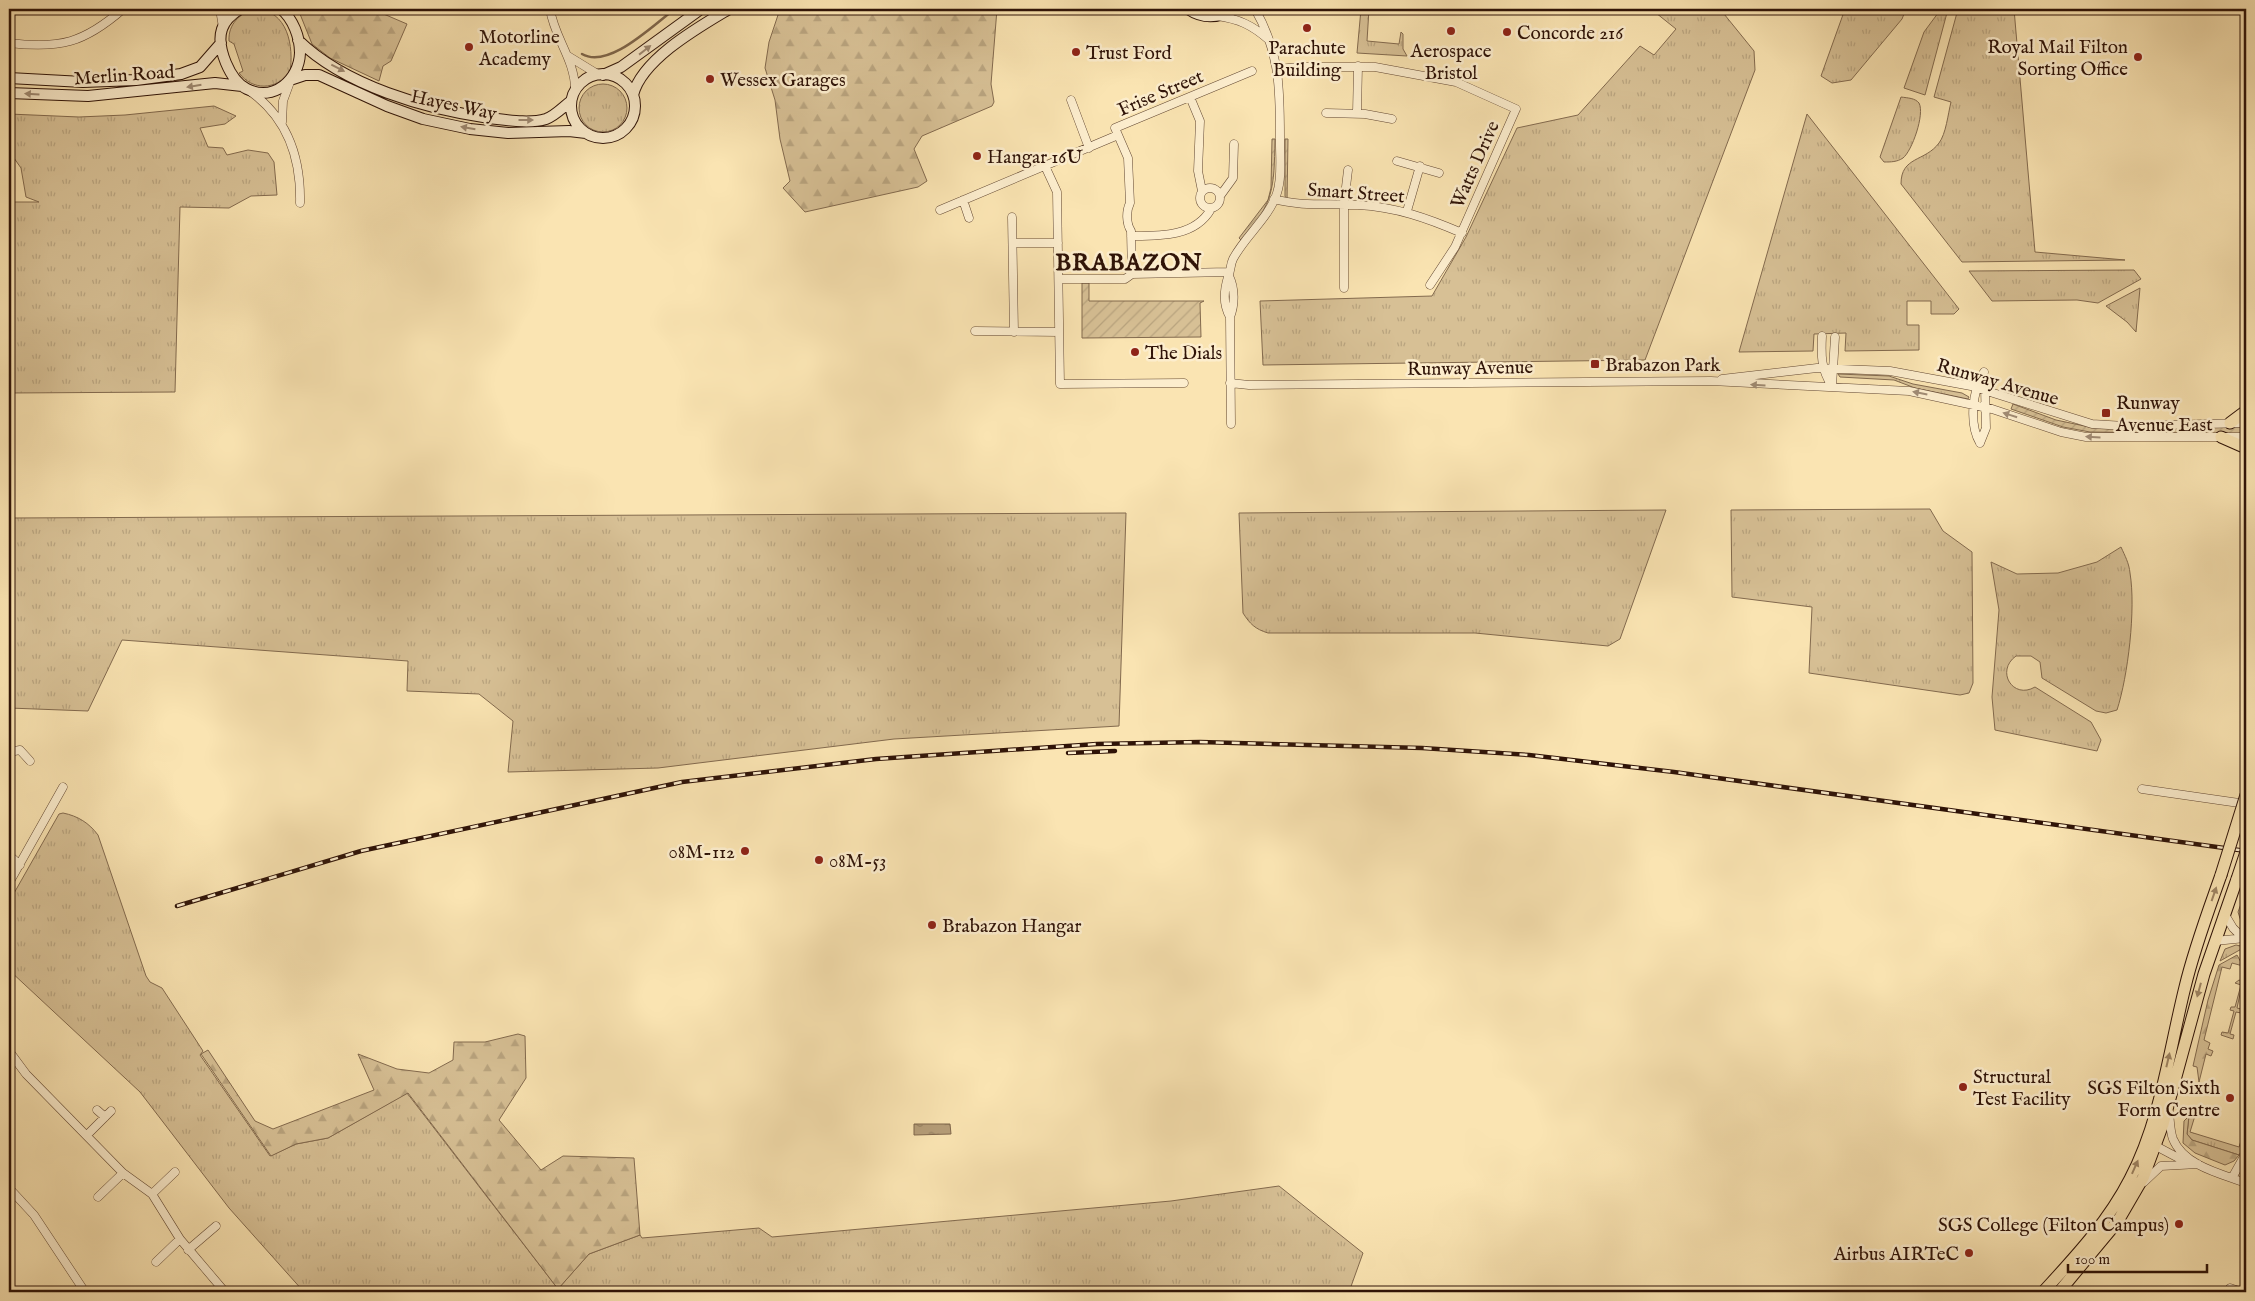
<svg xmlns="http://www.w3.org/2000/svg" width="2255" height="1301" font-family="'IM FELL English',serif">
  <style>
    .grass { fill: url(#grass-tufts); stroke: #836a4e }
    .forest { fill: url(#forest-firs); stroke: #836a4e }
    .garden { fill: url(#garden-furrows); stroke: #836a4e }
    .water { fill: url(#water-ripples); stroke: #7f664b }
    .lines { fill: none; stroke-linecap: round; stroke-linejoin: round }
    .stream { stroke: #7f664b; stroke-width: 2.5 }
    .street-casing { stroke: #624732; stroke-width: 9 }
    .secondary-casing { stroke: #2f1307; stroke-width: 12 }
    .primary-casing { stroke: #2f1307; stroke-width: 13 }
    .street { stroke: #fcedcd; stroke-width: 8 }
    .secondary { stroke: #fcedcd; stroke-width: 10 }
    .primary { stroke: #fae4b2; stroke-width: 11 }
    .rail-casing { stroke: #2f1307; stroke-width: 4.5 }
    .rail { stroke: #fcedcd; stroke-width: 2.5; stroke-dasharray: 8; stroke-linecap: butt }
    .primary-bridge-casing { stroke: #2f1307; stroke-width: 13; stroke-linecap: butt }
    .primary-bridge { stroke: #fae4b2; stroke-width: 11 }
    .oneway { fill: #a08b74 }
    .oneway2 { fill: #9f8665 }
    .poi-dot { fill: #8f2418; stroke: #fcedcd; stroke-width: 2 }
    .labels { text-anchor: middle; stroke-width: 5; stroke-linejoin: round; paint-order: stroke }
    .poi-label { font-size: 19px; fill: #2f1307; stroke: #fcedcd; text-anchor: start }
    .street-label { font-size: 19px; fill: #2f1307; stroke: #fcedcd }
    .district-label { font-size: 24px; font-weight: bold; letter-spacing: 1px; fill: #2f1307; stroke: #fcedcd }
  </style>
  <defs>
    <pattern id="grass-tufts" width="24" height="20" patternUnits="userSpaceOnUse" patternTransform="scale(1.25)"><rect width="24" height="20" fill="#d7c095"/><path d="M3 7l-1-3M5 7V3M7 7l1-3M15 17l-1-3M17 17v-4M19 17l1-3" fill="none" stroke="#b9a47f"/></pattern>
    <pattern id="forest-firs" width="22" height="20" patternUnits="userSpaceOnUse" patternTransform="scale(1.25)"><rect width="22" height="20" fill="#d7c095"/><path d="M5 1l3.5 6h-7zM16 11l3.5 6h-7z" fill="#b9a47f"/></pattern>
    <pattern id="garden-furrows" width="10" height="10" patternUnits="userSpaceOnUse" patternTransform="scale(1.25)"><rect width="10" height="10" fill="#d7c095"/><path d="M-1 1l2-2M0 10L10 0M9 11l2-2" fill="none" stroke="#b9a47f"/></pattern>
    <pattern id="water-ripples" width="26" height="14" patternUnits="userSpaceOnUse" patternTransform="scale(1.25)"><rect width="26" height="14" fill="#b59d78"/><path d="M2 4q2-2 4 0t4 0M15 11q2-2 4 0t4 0" fill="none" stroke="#947f60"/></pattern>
  </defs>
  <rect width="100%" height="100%" fill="#fae4b2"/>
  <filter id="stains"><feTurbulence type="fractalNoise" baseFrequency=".004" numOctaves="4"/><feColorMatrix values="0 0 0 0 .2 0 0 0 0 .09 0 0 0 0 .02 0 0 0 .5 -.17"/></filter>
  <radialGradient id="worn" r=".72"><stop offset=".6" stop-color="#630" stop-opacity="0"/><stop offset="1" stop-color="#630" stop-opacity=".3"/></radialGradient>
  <path class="grass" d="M255 9C288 10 294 46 290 73 275 90 253 91 239 73L243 71 234 44 229 41C228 24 240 13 255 9Z
    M1361 9H1369L1367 41 1399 44 1401 32 1403 34V49L1407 56 1357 53Z
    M1651 9H1720L1754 51 1755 70 1645 360 1263 365 1260 301 1432 296 1466 237 1517 128 1578 115 1640 46 1654 55 1676 29Z
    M1845 9H1906L1902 19 1851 80 1832 83 1821 76Z
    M1941 9H1948L1925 95 1904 88 1924 32Z
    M1958 9H2014L2035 252 2125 260 1962 262 1901 184C1901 156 1925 162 1939 143 1946 134 1948 114 1951 102L1934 97Z
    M579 108a24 24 0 1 1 48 0a24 24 0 1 1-48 0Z
    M1901 97C1908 98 1915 98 1919 103 1925 114 1912 151 1903 158 1897 162 1891 162 1884 162L1880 157Z
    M214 106 236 116 225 124 200 128 208 147 223 148 227 155 248 150 268 153 274 162 277 195 251 196 229 208 180 207 175 392 9 393V202H39L26 197 21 168 9 151V114L79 117 125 115Z
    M1807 114 1959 309 1954 314H1931V301H1907V325H1919V350L1845 351 1846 333 1814 334 1813 351 1739 352Z
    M2134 270 2141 279 2098 303 2077 300 1992 301 1969 271Z
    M2140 288 2136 332 2127 322 2106 306Z
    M1838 374 1889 376 1913 384 1962 393 1969 397 1968 399 1915 388 1894 380 1840 377Z
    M1930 509 1943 531 1972 552 1973 683 1969 693 1960 695 1809 673 1812 607 1732 597 1731 510Z
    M1666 510 1620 639 1608 646 1475 633H1268C1255 629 1250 624 1243 613L1239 513Z
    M1126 513 1119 726 894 739 658 768 508 772 513 721 479 694 407 691 408 661 122 640 88 711 9 708V518Z
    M2121 547C2125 556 2129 563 2130 573 2136 609 2128 676 2117 710L2106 713 2096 711 2042 678 2040 662 2031 656H2016C1995 671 2013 700 2035 687L2091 722 2101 740 2097 751 1995 730 1992 697 1999 610 1991 562 2017 574 2058 573 2097 562Z
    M63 813C78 816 89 823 98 835L146 976 150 982 162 988 203 1051 200 1055 270 1156 296 1144 328 1138 407 1093 558 1289 589 1254 640 1235 642 1238 759 1228 772 1237 1171 1201 1279 1186 1363 1253 1349 1292H304L229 1208 140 1092 9 970V902L59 814Z
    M2245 893 2246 920 2244 931 2238 912Z
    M2236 945 2245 947 2220 961 2225 949Z
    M2239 980 2245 982 2246 986 2242 985 2237 1008 2241 1009V1013L2236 1012 2230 1034 2234 1035 2233 1039 2221 1035 2222 1032 2228 1033 2234 1011 2230 1010 2231 1007H2235L2241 985 2235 983Z
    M2198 1106 2190 1132 2239 1147 2246 1125V1143L2239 1155 2192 1140 2187 1134 2189 1116Z"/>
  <path class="forest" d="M298 9H372L407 24 391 61 383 66 379 81 330 58 312 44Z
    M780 9H997L991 84 994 102 992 106 922 136 914 149 927 181 918 187 805 212 783 188 790 181 780 139 775 100 765 68 769 42Z
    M2237 955 2243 966 2232 963 2230 969 2222 967 2204 1040 2210 1043 2208 1049 2213 1051 2211 1056 2206 1054 2199 1082 2197 1067 2193 1066 2208 1000 2219 965Z
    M518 1034 525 1036 526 1078 499 1120 541 1170 563 1156 634 1158 640 1235 589 1254 558 1289 408 1093 328 1138 296 1144 271 1156 201 1054 208 1050 255 1121 273 1129 374 1090 358 1054 397 1069 429 1073 453 1060 454 1042H485Z
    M2189 1116 2187 1134 2192 1140 2239 1155 2234 1161 2225 1165 2195 1153 2183 1143 2184 1121Z"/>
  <path class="garden" d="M1272 139H1275C1274 190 1274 201 1242 241L1239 238 1268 200 1271 188Z
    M1285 139H1288L1287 201 1285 196Z
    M1082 283H1089V301H1204L1200 303 1201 337 1082 338Z
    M2013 404 2056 420 2094 428 2246 427V434L2090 432 2063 427 2011 409Z"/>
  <path class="water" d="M914 1124H950L951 1134 914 1135Z"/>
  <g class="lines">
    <path class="stream" d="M582 54C609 70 654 24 675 9"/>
    <g class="street-casing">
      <path id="street" d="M220 9 223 28
        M550 9C554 37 575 60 575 89
        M1217 16C1239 19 1252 25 1269 40
        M9 43C60 49 84 43 123 9
        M568 56 599 75
        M1278 69 1299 67H1375L1456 82 1516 109 1455 247 1430 285
        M251 92C288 119 301 159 300 203
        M1190 97 1200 121 1198 171 1202 191
        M1071 100 1089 148
        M1326 113 1365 114 1392 119
        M1357 113 1358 66
        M282 122 283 101 290 82
        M1397 161 1439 173
        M1045 166 1057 192 1060 384 1184 383
        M1200 198a10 10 0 1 1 20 0a10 10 0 1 1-20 0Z
        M1220 196 1233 178 1234 144
        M1274 199C1302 207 1330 203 1358 205 1396 207 1427 218 1462 233
        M963 200 969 218
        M940 210 1118 135
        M1407 211 1420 166
        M1012 217 1014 332
        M1131 236C1160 236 1195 237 1211 209
        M1013 243H1058
        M1132 274 1131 231C1126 223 1126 211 1130 203L1128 158 1115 128 1252 71
        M1229 276C1235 288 1235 305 1230 317L1231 424
        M1059 279H1125L1132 274 1229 272
        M1344 288V204L1348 170
        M1230 317C1223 305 1224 290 1228 277 1231 271 1230 265 1233 259 1245 236 1269 218 1277 193 1282 178 1280 160 1280 144 1280 93 1281 54 1255 9
        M975 331 1059 332
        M1822 336C1821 355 1821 370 1832 386
        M1722 379 1817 368 1890 371 1971 386 2092 424 2125 426 2246 423
        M1230 383 1249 385 1711 381 1909 391 1992 409 2061 432 2086 437H2246
        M1832 386 1835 337
        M1980 443C1969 424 1972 391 1984 372
        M1980 443 1986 428 1985 387
        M9 752 20 750 30 761
        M2142 789 2246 804
        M9 855 20 865
        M9 883 63 787
        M2224 913 2233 928 2243 938
        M2215 941 2245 938
        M9 1051 26 1074 123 1173 152 1194 180 1239 225 1292
        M97 1110 105 1117
        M2169 1112C2170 1121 2170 1131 2173 1139 2184 1166 2222 1174 2246 1183
        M87 1135 111 1111
        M2152 1144 2186 1162
        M2232 1178 2246 1153
        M2144 1182 2161 1166 2198 1164
        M9 1188 34 1215 85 1292
        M152 1194 175 1172
        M98 1197 123 1173
        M188 1250 216 1226
        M156 1262 180 1239
        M2230 1288 2242 1292"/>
    </g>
    <g class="secondary-casing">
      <path id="secondary" d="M240 9C232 14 225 20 222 29 216 47 230 81 247 89 274 102 299 80 300 53 300 37 293 19 281 9
        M1188 9C1203 19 1219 18 1234 9
        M298 40C345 86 426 109 489 118 507 120 529 124 546 119 555 116 563 107 571 101
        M571 106a32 32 0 1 1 64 0a32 32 0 1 1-64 0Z
        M603 75 621 67 701 9
        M9 78 83 82 136 80 181 74 200 67 221 43
        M293 79 305 75H319L387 106 423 119 470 129 508 133 569 131 586 133
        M9 93 88 96 215 83 242 86
        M633 95C642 59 699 27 729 9"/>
    </g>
    <g class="primary-casing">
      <path id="primary" d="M2230 423 2246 411
        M2221 437 2246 448
        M2043 1292C2075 1257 2108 1222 2130 1179 2161 1120 2169 1051 2185 987 2194 949 2208 912 2221 875
        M2059 1292 2118 1221 2143 1178 2163 1124 2204 974 2237 879"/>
    </g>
    <use href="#street" class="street"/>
    <use href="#secondary" class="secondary"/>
    <use href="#primary" class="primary"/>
    <g class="rail-casing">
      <path id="rail" d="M1068 753 1115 751
        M177 906 361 851 682 782 876 759 1097 744 1200 742 1422 748 1529 755 1674 772 2246 851"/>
    </g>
    <use href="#rail" class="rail"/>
    <g class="primary-bridge-casing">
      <path id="primary-bridge" d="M2221 875 2246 795
        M2237 879 2246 852"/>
    </g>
    <use href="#primary-bridge" class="primary-bridge"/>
  </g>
  <defs><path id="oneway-solid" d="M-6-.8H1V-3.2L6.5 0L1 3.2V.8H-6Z" transform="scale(1.25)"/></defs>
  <g class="oneway">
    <use href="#oneway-solid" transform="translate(645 50) rotate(-38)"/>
    <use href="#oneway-solid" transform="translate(338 68) rotate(27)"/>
    <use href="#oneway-solid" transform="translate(194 86) rotate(171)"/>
    <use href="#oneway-solid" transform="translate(32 94) rotate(-176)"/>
    <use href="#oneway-solid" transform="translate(526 120)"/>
    <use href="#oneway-solid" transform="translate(468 128) rotate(-170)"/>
    <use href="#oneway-solid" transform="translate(1758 385) rotate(-177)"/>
    <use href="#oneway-solid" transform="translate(1920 393) rotate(-169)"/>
    <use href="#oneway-solid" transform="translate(2010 415) rotate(-162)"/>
    <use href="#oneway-solid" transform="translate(2093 437) rotate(-176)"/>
  </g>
  <g class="oneway2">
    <use href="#oneway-solid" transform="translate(2214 894) rotate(-71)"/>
    <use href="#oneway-solid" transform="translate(2199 990) rotate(105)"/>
    <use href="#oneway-solid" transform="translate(2168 1060) rotate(-77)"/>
    <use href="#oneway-solid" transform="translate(2135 1167) rotate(-66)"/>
  </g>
  <g class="poi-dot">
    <circle cx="1307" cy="28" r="5"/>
    <circle cx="1451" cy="31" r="5"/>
    <circle cx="1507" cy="32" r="5"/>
    <circle cx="469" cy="47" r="5"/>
    <circle cx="1076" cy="52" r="5"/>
    <circle cx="2138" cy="57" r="5"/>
    <circle cx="710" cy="79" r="5"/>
    <circle cx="977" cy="156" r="5"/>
    <circle cx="1135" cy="352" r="5"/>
    <rect x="1590" y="359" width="10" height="10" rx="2.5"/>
    <rect x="2101" y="408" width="10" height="10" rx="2.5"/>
    <circle cx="745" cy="851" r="5"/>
    <circle cx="819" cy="860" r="5"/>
    <circle cx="932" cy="925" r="5"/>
    <circle cx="1963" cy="1087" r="5"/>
    <circle cx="2230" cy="1098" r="5"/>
    <circle cx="2179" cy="1224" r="5"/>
    <circle cx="1969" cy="1253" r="5"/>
  </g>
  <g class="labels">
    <g class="poi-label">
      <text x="1517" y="39">Concorde 216</text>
      <text x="479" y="43">Motorline<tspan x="479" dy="22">Academy</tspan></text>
      <text x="2128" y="53" text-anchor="end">Royal Mail Filton<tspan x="2128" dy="22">Sorting Office</tspan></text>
      <text x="1307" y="54" text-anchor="middle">Parachute<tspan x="1307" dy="22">Building</tspan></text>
      <text x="1451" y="57" text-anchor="middle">Aerospace<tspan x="1451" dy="22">Bristol</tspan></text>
      <text x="1086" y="59">Trust Ford</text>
      <text x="720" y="86">Wessex Garages</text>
      <text x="987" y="163">Hangar 16U</text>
      <text x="1145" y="359">The Dials</text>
      <text x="1605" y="371">Brabazon Park</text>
      <text x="2116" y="409">Runway<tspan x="2116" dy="22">Avenue East</tspan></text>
      <text x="735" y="858" text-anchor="end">08M-112</text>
      <text x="829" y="867">08M-53</text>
      <text x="942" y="932">Brabazon Hangar</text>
      <text x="1973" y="1083">Structural<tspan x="1973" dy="22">Test Facility</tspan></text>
      <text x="2220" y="1094" text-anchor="end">SGS Filton Sixth<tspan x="2220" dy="22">Form Centre</tspan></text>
      <text x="2169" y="1231" text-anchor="end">SGS College (Filton Campus)</text>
      <text x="1959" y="1260" text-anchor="end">Airbus AIRTeC</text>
    </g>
    <g class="street-label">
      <text transform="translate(124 74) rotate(-4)" y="7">Merlin Road</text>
      <text transform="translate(1160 92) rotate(-23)" y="7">Frise Street</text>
      <text transform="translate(454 104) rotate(12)" y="7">Hayes Way</text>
      <text transform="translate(1474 164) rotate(-66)" y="7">Watts Drive</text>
      <text transform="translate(1356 192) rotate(4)" y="7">Smart Street</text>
      <text transform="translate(1470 367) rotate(-1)" y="7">Runway Avenue</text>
      <text transform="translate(1998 381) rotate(16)" y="7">Runway Avenue</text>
    </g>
    <g class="district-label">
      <text x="1129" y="270">BRABAZON</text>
    </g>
  </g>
  <rect width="2255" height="1301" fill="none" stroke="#fae4b2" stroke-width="30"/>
  <rect x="10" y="10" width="2235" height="1281" fill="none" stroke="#2f1307" stroke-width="2.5"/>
  <rect x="15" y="15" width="2225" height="1271" fill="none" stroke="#2f1307"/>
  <path d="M2068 1264v8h139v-8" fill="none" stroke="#2f1307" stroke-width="2.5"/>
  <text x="2075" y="1264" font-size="15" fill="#2f1307" stroke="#fcedcd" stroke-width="4" paint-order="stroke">100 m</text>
  <rect width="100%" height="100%" filter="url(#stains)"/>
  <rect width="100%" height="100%" fill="url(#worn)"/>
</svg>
